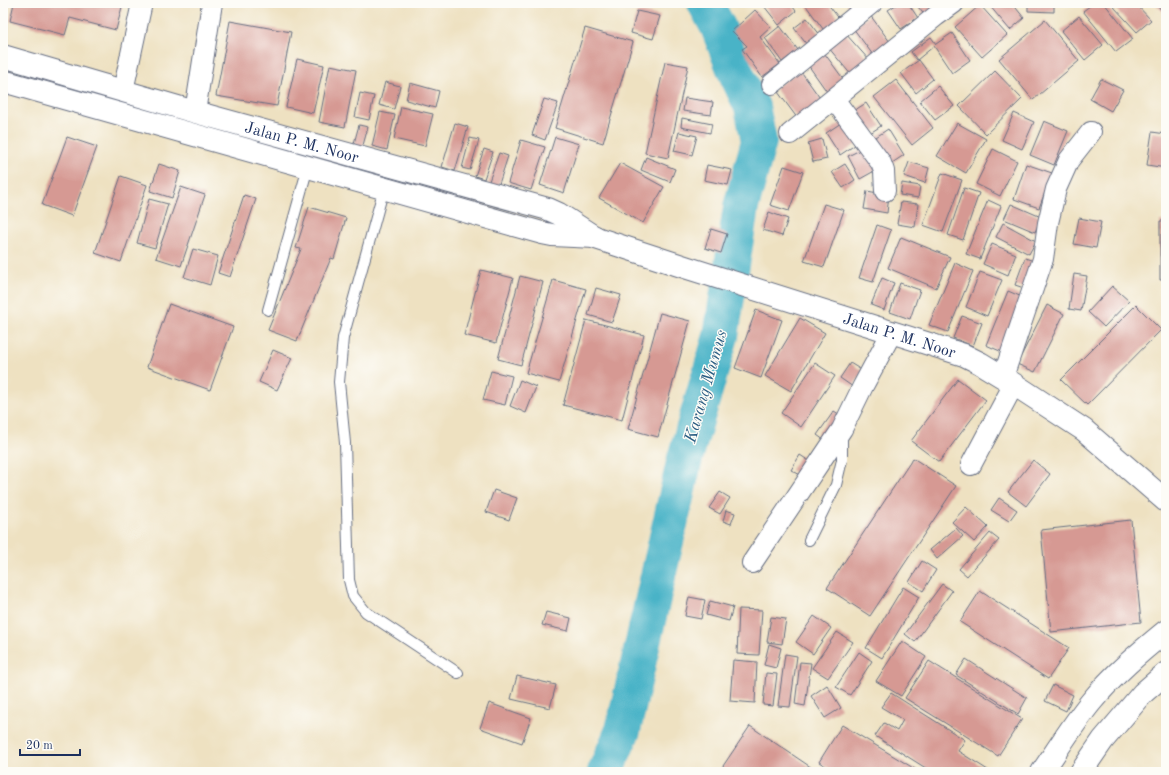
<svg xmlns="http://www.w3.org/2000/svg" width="1169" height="775" font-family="'Old Standard TT',serif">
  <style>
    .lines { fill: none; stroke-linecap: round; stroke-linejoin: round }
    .river { stroke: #49b3c7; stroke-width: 36 }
    .building { fill: #d69993 }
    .lane-casing { stroke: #656d81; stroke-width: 12 }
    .street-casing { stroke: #656d81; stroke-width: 22 }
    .primary-casing { stroke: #656d81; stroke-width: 24 }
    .highway-casing { stroke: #656d81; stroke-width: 24 }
    .lane { stroke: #fff; stroke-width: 10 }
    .street { stroke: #fff; stroke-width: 20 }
    .primary { stroke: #fff; stroke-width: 22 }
    .highway { stroke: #fff; stroke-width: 22 }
    .labels { text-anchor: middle; stroke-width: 3; stroke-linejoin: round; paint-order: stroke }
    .street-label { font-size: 16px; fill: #1b2f5e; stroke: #fdfcf7 }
    .water-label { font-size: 17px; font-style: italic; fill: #2b5d83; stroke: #fdfcf7 }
  </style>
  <rect width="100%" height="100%" fill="#fdfcf7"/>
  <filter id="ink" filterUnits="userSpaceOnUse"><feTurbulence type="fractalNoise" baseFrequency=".025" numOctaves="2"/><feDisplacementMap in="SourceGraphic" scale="8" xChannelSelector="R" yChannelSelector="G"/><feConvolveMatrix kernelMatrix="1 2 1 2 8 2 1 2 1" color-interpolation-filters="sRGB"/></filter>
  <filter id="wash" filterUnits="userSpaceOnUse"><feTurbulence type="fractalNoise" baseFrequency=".012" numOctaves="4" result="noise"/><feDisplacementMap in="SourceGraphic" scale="16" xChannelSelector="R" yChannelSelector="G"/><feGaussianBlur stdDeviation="0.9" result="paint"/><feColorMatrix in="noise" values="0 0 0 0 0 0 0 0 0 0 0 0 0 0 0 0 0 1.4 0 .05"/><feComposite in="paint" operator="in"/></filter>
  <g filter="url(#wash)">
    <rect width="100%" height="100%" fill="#eee1c1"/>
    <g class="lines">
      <path class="river" d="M605 772 623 730 685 458 721 336 741 207 759 141 752 107 735 71 718 27 705 3"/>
    </g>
    <g id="blocks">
      <path class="building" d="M14 3H123L116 30 70 18 65 35 10 21Z
        M271 3H296L295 8Z
        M768 3H790L796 11 779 25 764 6Z
        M797 3H827L841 21 826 33 804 3 799 6Z
        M846 3H860L851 10Z
        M899 3H908L918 18 901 29 888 10Z
        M915 3H941L926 17Z
        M991 3H1012L1024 18 1010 30 989 5Z
        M1028 3H1054V12L1028 11Z
        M1094 3H1104L1133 39 1116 52 1083 11Z
        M1118 3H1135L1151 20 1137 32 1114 7Z
        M1155 3H1166V15Z
        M980 5 1007 35 982 57 955 27Z
        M755 10 771 27 760 37 780 64 762 77 742 49 747 46 732 31Z
        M637 11 660 16 653 39 631 33Z
        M870 15 893 46 876 59 853 28Z
        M1079 16 1103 45 1085 60 1061 31Z
        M807 18 824 40 811 50 794 28Z
        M1045 20 1079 61 1033 100 999 59Z
        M230 21 291 32 277 106 216 96Z
        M780 26 798 50 782 62 765 38Z
        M585 28 633 42 603 143 555 128Z
        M845 33 870 61 852 76 828 47Z
        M952 33 970 60 952 73 934 46 917 60 911 52 931 37 936 44Z
        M822 50 847 84 830 96 806 62Z
        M297 59 324 65 313 113 286 107Z
        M919 60 933 79 916 93 901 73Z
        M665 62 688 66 668 158 645 153Z
        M330 65 356 70 345 127 319 122Z
        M800 70 822 101 798 119 775 88Z
        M995 71 1022 99 986 134 959 106Z
        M1101 79 1123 90 1111 111 1090 99Z
        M896 80 933 128 912 145 874 97Z
        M385 82 400 86 394 109 379 105Z
        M410 83 439 91 435 108 406 100Z
        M938 86 954 106 935 120 920 101Z
        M360 93 374 96 369 120 355 117Z
        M685 98 713 102 711 115 683 111Z
        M544 99 558 103 545 140 532 135Z
        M866 103 881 126 867 135 852 112Z
        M401 107 433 114 425 146 394 139Z
        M380 112 395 115 387 150 372 146Z
        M1014 113 1034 122 1022 149 1002 140Z
        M682 118 712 124 710 133 681 127Z
        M847 119 861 141 840 155 826 133Z
        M1044 121 1068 131 1054 165 1030 155Z
        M455 123 468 127 455 171 442 167Z
        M957 123 986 139 966 173 937 156Z
        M359 125 368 127 362 149 353 147Z
        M888 129 904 155 889 165 873 139Z
        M679 132 697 136 692 155 674 151Z
        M1152 132 1166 134V168L1147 165Z
        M67 137 97 147 72 216 42 205Z
        M555 137 579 144 564 193 540 185Z
        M470 138 479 140 470 170 462 168Z
        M822 139 827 159 813 162 808 143Z
        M521 140 545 147 531 190 508 183Z
        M866 147 878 169 860 179 848 156Z
        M484 149 493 152 484 179 475 176Z
        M993 149 1017 161 1000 196 976 184Z
        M499 153 508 156 498 187 488 184Z
        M646 157 675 169 670 182 641 170Z
        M909 162 929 168 925 183 904 176Z
        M620 163 664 187 643 223 599 198Z
        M159 164 180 171 172 198 150 191Z
        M845 164 855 180 843 188 832 172Z
        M1026 164 1052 173 1039 208 1014 199Z
        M707 165 732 170 728 185 704 180Z
        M784 166 803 172 789 211 770 205Z
        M942 173 962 180 943 232 923 225Z
        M121 176 147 185 121 262 95 253Z
        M902 183 920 186 918 198 900 195Z
        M181 187 205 195 181 266 156 258Z
        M964 188 979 193 963 240 948 235Z
        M867 191 889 195 887 213 864 209Z
        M244 195 256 199 230 277 218 273Z
        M149 199 168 204 155 248 137 243Z
        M988 200 1001 206 980 259 966 254Z
        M901 202 918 204 915 227 897 224Z
        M824 204 844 210 824 267 804 261Z
        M1011 204 1041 217 1035 232 1004 219Z
        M309 207 346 218 334 259 331 258 297 341 268 330 301 249 296 248Z
        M769 212 788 219 782 236 763 230Z
        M1079 218 1101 222 1096 248 1074 244Z
        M1160 221H1166V280H1160Z
        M1003 223 1036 241 1029 254 996 237Z
        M877 225 891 230 873 282 859 278Z
        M711 229 727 234 721 253 705 248Z
        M901 237 950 257 936 288 888 268Z
        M992 244 1016 254 1008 275 983 264Z
        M193 249 218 256 210 285 184 277Z
        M1025 258 1037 262 1027 289 1015 285Z
        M955 263 973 271 948 332 929 325Z
        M481 270 513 278 496 343 464 335Z
        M980 272 1002 280 987 316 966 307Z
        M1074 274 1087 276 1081 311 1069 309Z
        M520 276 543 282 521 365 498 359Z
        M882 278 894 283 884 310 871 305Z
        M553 280 586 289 559 382 526 373Z
        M900 283 920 290 910 319 890 312Z
        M1112 286 1129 301 1104 327 1088 312Z
        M596 288 621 295 612 322 588 315Z
        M1008 291 1029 300 1007 354 986 345Z
        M169 304 233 327 210 390 147 367Z
        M1047 305 1064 314 1035 372 1017 364Z
        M1136 305 1161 330 1087 405 1061 380Z
        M756 310 782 320 761 378 735 368Z
        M660 313 690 321 658 437 628 429Z
        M962 316 982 323 973 346 953 338Z
        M800 318 825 333 791 391 765 376Z
        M586 320 644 335 622 420 563 405Z
        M273 350 292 358 277 390 259 382Z
        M815 363 835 376 801 427 781 413Z
        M850 363 863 371 853 387 840 378Z
        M491 371 512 376 505 405 483 400Z
        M958 379 986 400 939 462 911 441Z
        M520 380 536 387 526 413 510 406Z
        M834 411 845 418 828 443 817 435Z
        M800 455 814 464 806 478 791 470Z
        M913 458 956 486 870 616 827 588Z
        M1033 460 1050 474 1026 506 1008 492Z
        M494 490 517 498 509 520 486 512Z
        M720 492 730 498 720 514 709 508Z
        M999 498 1017 510 1009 521 991 510Z
        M966 507 988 527 974 542 952 522Z
        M726 510 735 513 731 524 723 521Z
        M1131 520 1141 622 1051 632 1041 530Z
        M956 528 963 536 937 559 930 550Z
        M990 533 999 540 967 576 959 569Z
        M922 561 936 570 923 591 909 582Z
        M942 584 952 591 915 642 905 634Z
        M903 587 919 597 882 658 866 648Z
        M980 591 1069 648 1048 679 960 622Z
        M689 597 705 600 701 619 685 616Z
        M710 601 733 607 729 621 706 615Z
        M739 609 762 610 759 655 737 654Z
        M546 612 571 618 568 631 542 625Z
        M814 616 831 628 813 654 796 642Z
        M771 617 786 619 782 644 767 642Z
        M837 632 853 642 828 678 812 668Z
        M902 641 926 657 901 696 876 681Z
        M769 644 781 648 776 668 764 665Z
        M859 652 872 661 850 695 836 687Z
        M785 654 797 656 790 707 778 706Z
        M966 659 1027 698 1018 714 956 675Z
        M733 660 757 662 755 703 730 701Z
        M929 661 1022 719 998 756 905 698Z
        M800 662 811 663 805 706 795 704Z
        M766 673 777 674 773 706 763 705Z
        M517 676 556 685 550 708 511 699Z
        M827 685 841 708 825 718 811 696Z
        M1053 685 1073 695 1066 711 1045 701Z
        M891 693 965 740 958 751 991 772H932L875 736 884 723 897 731 903 720 881 707Z
        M489 703 531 718 522 743 480 728Z
        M842 725 920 772H835L819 762Z
        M750 726 818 772H726L721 769Z"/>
    </g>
  </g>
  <g filter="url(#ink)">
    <use href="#blocks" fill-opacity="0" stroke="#656d81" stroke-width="1"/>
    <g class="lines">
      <g class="lane-casing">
        <path id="lane" d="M384 188 343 338 339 382 345 443 349 580 353 596 366 612 458 673
          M268 310 308 167
          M809 540 836 485 842 460V435"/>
      </g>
      <g class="street-casing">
        <path id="street" d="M772 84 872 3
          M123 91 142 3
          M834 99 881 163 884 171 885 191
          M195 112 212 3
          M790 134 936 16 954 3
          M1003 377 1043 259 1048 223 1056 189 1069 160 1091 132
          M971 465 1014 384
          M752 563 842 429 863 386 892 332"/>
      </g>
      <g class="primary-casing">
        <path id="primary" d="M1042 772C1058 749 1073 724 1091 702 1113 675 1139 653 1166 631
          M1081 772 1103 740 1143 693 1166 673"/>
      </g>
      <g class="highway-casing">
        <g id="highway">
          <path id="s1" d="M3 56 195 112 548 209 559 214 596 238 688 268 964 355 980 363 1003 377 1084 430 1166 501"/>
          <path d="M3 81 542 233 552 235 595 237"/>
        </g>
      </g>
      <use href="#lane" class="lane"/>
      <use href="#street" class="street"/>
      <use href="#primary" class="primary"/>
      <use href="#highway" class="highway"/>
    </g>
  </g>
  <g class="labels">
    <g class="street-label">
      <text dy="6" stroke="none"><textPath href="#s1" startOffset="311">Jalan P. M. Noor</textPath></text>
      <text dy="6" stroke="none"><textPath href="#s1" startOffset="941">Jalan P. M. Noor</textPath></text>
    </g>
    <g class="water-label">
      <text transform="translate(705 386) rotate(-74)" y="6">Karang Mumus</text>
    </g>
  </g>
  <rect width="1169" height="775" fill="none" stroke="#fdfcf7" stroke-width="16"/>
  <path d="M20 749v6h60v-6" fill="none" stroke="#1b2f5e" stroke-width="2"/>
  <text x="26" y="749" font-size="12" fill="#1b2f5e" stroke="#fdfcf7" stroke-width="3" paint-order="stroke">20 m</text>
</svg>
